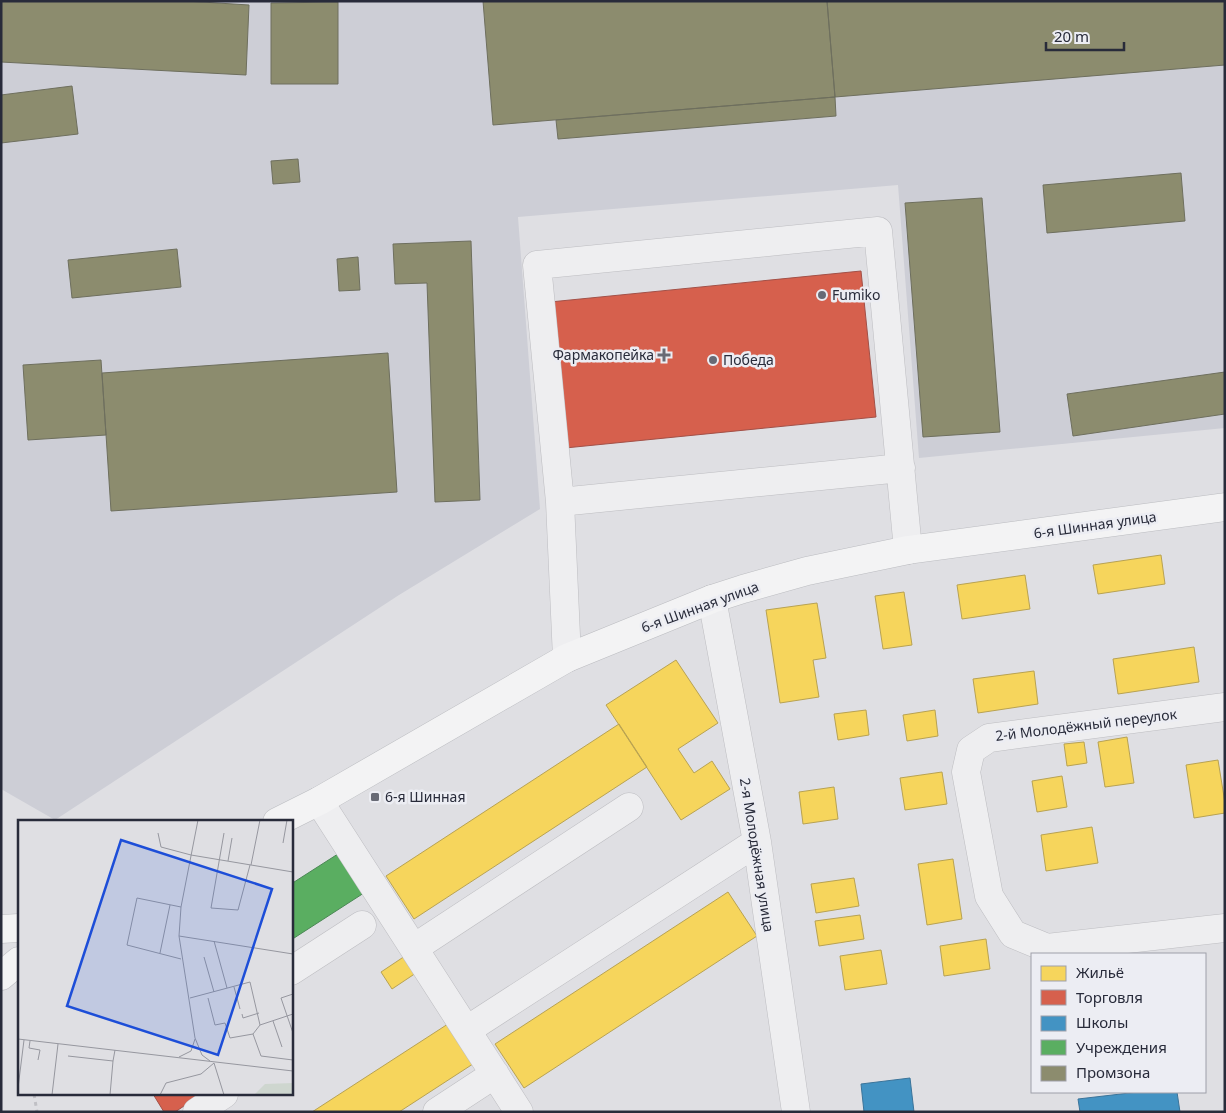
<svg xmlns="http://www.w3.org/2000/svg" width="1226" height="1113" font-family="'Noto Sans',sans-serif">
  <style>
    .built { fill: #cdced6 }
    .homes { fill: #f6d55c; stroke: #b8a252 }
    .shops { fill: #d6604d; stroke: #a25047 }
    .schools { fill: #4393c3; stroke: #3b749a }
    .public { fill: #5aae61; stroke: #4b8755 }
    .industry { fill: #8c8c6e; stroke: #6e6f5e }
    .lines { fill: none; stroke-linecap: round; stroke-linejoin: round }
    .minor-casing { stroke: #bdbdc1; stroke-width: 29 }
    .major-casing { stroke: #bbbcc0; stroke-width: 29 }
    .path { stroke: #c0c0c5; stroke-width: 3; stroke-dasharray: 4 4; stroke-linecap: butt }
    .minor { stroke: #eeeef0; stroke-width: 28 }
    .major { stroke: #f3f3f4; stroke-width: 28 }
    .poi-dot { fill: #686a75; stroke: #ecedf3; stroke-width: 2 }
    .labels { text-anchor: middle; stroke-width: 5; stroke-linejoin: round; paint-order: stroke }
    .poi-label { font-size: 14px; fill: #282b3a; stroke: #ecedf3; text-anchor: start }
    .street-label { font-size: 14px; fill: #282b3a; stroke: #ecedf3 }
    .inset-road { fill: none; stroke: #96979f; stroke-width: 1 }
    .view { fill: #1d4ed8; fill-opacity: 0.15; stroke: #1d4ed8; stroke-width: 2.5 }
    .inset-edge { fill: none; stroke: #282b3a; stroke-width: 2.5 }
  </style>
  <rect width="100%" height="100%" fill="#dfdfe3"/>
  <path class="built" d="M1 1H1225V428L919 458 898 185 518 217 540 509 399 595 55 820 1 789Z"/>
  <path class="homes" d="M1161 555 1165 584 1098 594 1093 565Z
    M1025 575 1030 609 962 619 957 585Z
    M904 592 912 645 883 649 875 596Z
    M817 603 826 658 813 660 819 697 780 703 766 610Z
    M1194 647 1199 682 1118 694 1113 659Z
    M676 660 718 723 678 749 694 773 712 761 730 789 681 820 606 705Z
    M1034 671 1038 704 978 713 973 679Z
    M866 710 869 735 838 740 834 714Z
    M935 710 938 736 907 741 903 715Z
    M619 724 647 767 414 919 386 876Z
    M1127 737 1134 783 1105 787 1098 742Z
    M1084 742 1087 763 1067 766 1064 744Z
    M1218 760 1225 803V813L1194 818 1186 765Z
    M942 772 947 804 905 810 900 778Z
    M1062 776 1067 807 1037 812 1032 781Z
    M834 787 838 819 803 824 799 792Z
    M1092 827 1098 863 1046 871 1041 835Z
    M953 859 962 919 927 925 918 864Z
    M854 878 859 906 816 913 811 884Z
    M728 892 757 936 524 1088 495 1044Z
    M860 915 864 939 819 946 815 921Z
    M986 939 990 969 944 976 940 946Z
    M881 950 887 984 845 990 840 956Z
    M411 952 422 969 392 989 381 972Z
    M451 1022 476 1062 399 1112H312Z"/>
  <path class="shops" d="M861 271 876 417 565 448 550 302Z
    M153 1094H202L175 1112H164Z"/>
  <path class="schools" d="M910 1078 914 1112H864L861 1084Z
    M1138 1092H1177L1180 1112H1080L1078 1099Z"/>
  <path class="public" d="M341 852 367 891 291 940V884Z"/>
  <path class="industry" d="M1 1H186L249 5 246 75 1 62Z
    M483 1H827L835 97 493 125Z
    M827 1H1225V65L835 97Z
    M338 2V84H271V3Z
    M72 86 78 134 1 143V95Z
    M835 97 836 116 558 139 556 120Z
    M298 159 300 182 273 184 271 161Z
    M1181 173 1185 221 1047 233 1043 185Z
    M982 198 1000 432 923 437 905 203Z
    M471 241 480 500 435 502 427 283 395 284 393 244Z
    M177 249 181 287 72 298 68 260Z
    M358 257 360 290 339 291 337 259Z
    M388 353 397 492 111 511 102 373Z
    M101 360 106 435 28 440 23 365Z
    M1225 372V414L1073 436 1067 394Z"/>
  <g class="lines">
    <g class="minor-casing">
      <path id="minor" d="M560 502 901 468
        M712 599 757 842 796 1112
        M567 658 560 502 537 265 878 231 908 550
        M1225 707 989 738 971 750 966 772 989 896 1013 934 1047 948 1225 928
        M319 801 519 1112
        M414 948 629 807
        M291 971 362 925
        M467 1030 757 842
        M197 1112 224 1094
        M437 1112 495 1074"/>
    </g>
    <g class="major-casing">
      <path id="major" d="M277 822 319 801 567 658 712 599 743 589 807 571 908 550 1225 507
        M1 929 19 928
        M1 976 19 961"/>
    </g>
    <path class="path" d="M34 1094 37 1112"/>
    <use href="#minor" class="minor"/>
    <use href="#major" class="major"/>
  </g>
  <g class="poi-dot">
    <circle cx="822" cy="295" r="5"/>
    <path d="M661.5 347.5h5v5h5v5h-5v5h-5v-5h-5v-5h5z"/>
    <circle cx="713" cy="360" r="5"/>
    <rect x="370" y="792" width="10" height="10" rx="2.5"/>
  </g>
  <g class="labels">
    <g class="poi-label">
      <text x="832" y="300">Fumiko</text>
      <text x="654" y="360" text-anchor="end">Фармакопейка</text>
      <text x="723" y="365">Победа</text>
      <text x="385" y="802">6-я Шинная</text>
    </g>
    <g class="street-label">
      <text transform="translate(1095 525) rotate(-8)" y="5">6-я Шинная улица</text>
      <text transform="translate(700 607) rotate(-20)" y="5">6-я Шинная улица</text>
      <text transform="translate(1086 725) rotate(-7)" y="5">2-й Молодёжный переулок</text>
      <text transform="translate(757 855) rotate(81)" y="5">2-я Молодёжная улица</text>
    </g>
  </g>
  <g transform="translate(18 820)">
    <rect width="275" height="275" fill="#dfdfe3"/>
    <path d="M275 263V275H236L247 264Z" fill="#ced6cf"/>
    <path class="inset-road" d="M180 0 163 87 161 116 177 218 184 235 192 241M140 13 143 27 173 35 275 52M206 13 193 88 220 90 232 45M265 23 269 0M210 41 214 18M233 45 242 0M161 116 275 134M196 121 209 168M142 133 152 85M186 137 196 172M163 139 109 125 119 78 163 87M216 167 222 189M275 174 263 178 275 213M172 178 232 162 242 205 235 214 212 218 207 203 197 205 190 178M224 194 225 198 241 193M255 201 264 227M242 205 275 194M235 214 243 236 275 240M0 219 275 251M12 221 11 228 22 230 20 240M50 236 95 241 97 230M161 237 173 231 177 219M196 243 206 275M0 268 6 220M34 275 40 224M92 275 95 241M142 275 148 263 183 254 196 243"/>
    <path class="view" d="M103 20 254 69 200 235 49 186Z"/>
    <rect width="275" height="275" class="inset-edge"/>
  </g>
  <rect width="1226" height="1113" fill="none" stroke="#282b3a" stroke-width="5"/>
  <rect x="1031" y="953" width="175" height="140" fill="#ecedf3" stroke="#9e9fa9"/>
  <rect x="1041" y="966" width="25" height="15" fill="#f6d55c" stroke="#9e9fa9"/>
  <text x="1076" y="978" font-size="15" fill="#282b3a">Жильё</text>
  <rect x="1041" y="990" width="25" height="15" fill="#d6604d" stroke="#9e9fa9"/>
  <text x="1076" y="1003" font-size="15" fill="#282b3a">Торговля</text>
  <rect x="1041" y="1016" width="25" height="15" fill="#4393c3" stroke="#9e9fa9"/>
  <text x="1076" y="1028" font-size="15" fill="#282b3a">Школы</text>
  <rect x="1041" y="1040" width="25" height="15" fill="#5aae61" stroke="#9e9fa9"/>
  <text x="1076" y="1053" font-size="15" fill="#282b3a">Учреждения</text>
  <rect x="1041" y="1066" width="25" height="15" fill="#8c8c6e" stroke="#9e9fa9"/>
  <text x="1076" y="1078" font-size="15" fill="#282b3a">Промзона</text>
  <path d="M1046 42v8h78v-8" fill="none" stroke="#282b3a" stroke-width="2.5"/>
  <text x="1054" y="42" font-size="15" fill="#282b3a" stroke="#ecedf3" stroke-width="4" paint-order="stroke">20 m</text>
</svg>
